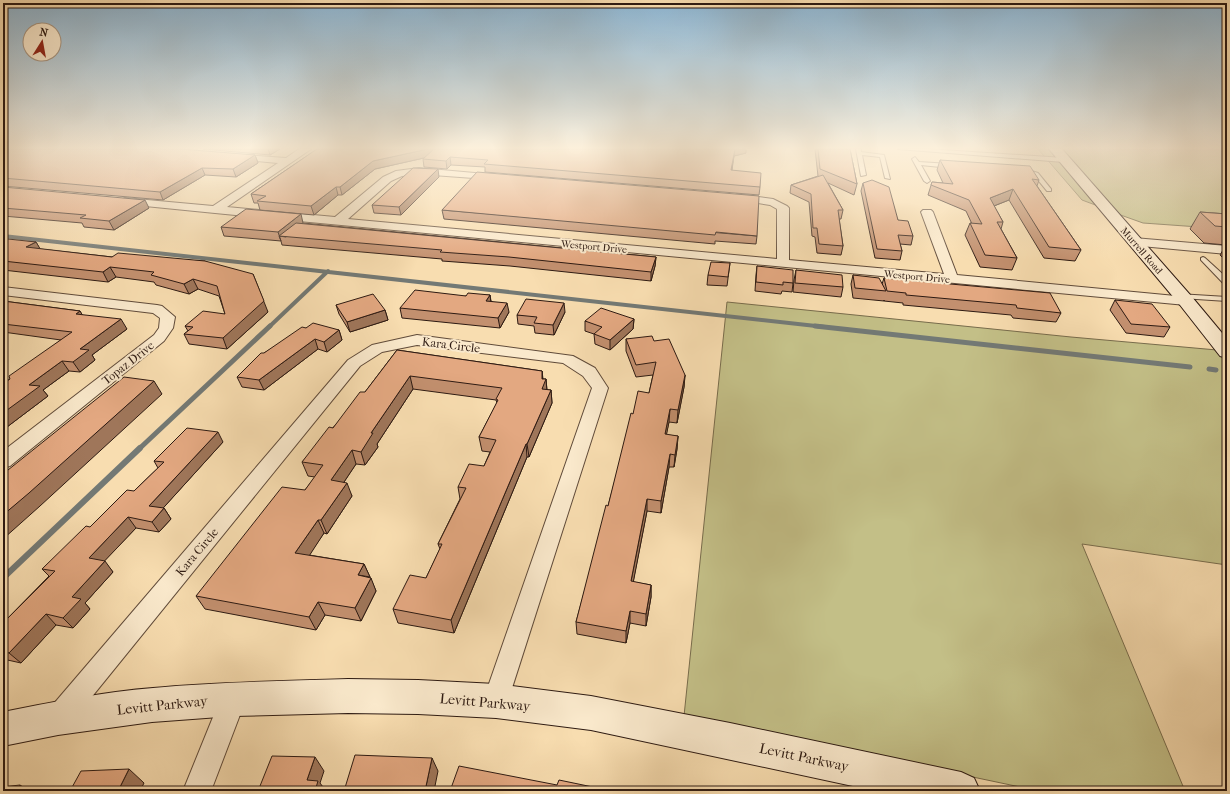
<svg xmlns="http://www.w3.org/2000/svg" width="1230" height="794" font-family="'IM FELL French Canon',serif">
  <style>
    .green { fill: #c3bf87; stroke: #786c4c }
    .lines { fill: none; stroke-linecap: round; stroke-linejoin: round }
    .stream-far2 { stroke: #737975; stroke-width: 4 }
    .stream-far1 { stroke: #737975; stroke-width: 5 }
    .stream { stroke: #737975; stroke-width: 6 }
    .lane-casing { stroke: #604b3a; stroke-width: 2 }
    .street-casing { stroke: #604b3a; stroke-width: 2 }
    .secondary-casing { stroke: #2d1a12; stroke-width: 2 }
    .lane { fill: #fae9cc; fill-rule: evenodd }
    .street { fill: #fae9cc; fill-rule: evenodd }
    .secondary { fill: #fae9cc; fill-rule: evenodd }
    .wall { fill: #c3906f; stroke: #2d1a12 }
    .shaded-wall { fill: #9f765a; stroke: #2d1a12 }
    .building { fill: #e3a881; stroke: #2d1a12 }
    .labels { text-anchor: middle; stroke-width: 4; stroke-linejoin: round; paint-order: stroke }
    .far-street-label { font-size: 10px; fill: #2d1a12; stroke: #fae9cc }
    .street-label { font-size: 12px; fill: #2d1a12; stroke: #fae9cc }
    .near-street-label { font-size: 14px; fill: #2d1a12; stroke: #fae9cc }
  </style>
  <rect width="100%" height="100%" fill="#f8ddb0"/>
  <filter id="stains"><feTurbulence type="fractalNoise" baseFrequency=".005" numOctaves="4"/><feColorMatrix values="0 0 0 0 .2 0 0 0 0 .09 0 0 0 0 .02 0 0 0 .5 -.17"/></filter>
  <radialGradient id="worn" r=".72"><stop offset=".6" stop-color="#630" stop-opacity="0"/><stop offset="1" stop-color="#630" stop-opacity=".3"/></radialGradient>
  <path class="green" d="M1038 149H1050L1098 206 1082 200Z
    M1060 149 1227 150V229L1143 223 1115 213Z
    M727 302 1071 337 1217 350 1227 363V565L1082 544 1185 791H1039L684 716Z"/>
  <g class="lines">
    <path class="stream-far2" d="M3 236 825 327
      M269 327 328 271"/>
    <path class="stream-far1" d="M815 326 1190 367
      M1209 369 1216 370
      M139 449 270 326"/>
    <path class="stream" d="M3 578 140 448"/>
    <g class="lane-casing">
      <path id="lane" d="M856 149H861V152L884 155 890 179 885 178 880 157 862 155 866 175 861 176Z
        M898 149H927L1064 158 1067 160 1064 162Z
        M915 157 919 162 950 164 953 166 950 168 921 165 930 181 927 183 924 181 912 159Z
        M1025 169 1038 173 1051 189V191H1047L1034 175 1023 172 1022 171Z
        M1203 257 1205 258 1227 278V284H1224L1201 260V258Z
        M1178 294 1227 297V301L1181 298 1177 296Z"/>
    </g>
    <g class="street-casing">
      <path id="street" d="M299 149H311L227 207 335 217 383 177 396 171 419 168 497 175 502 178 501 180 419 174 402 176 391 181 348 219 777 259V209L770 205 733 199 732 197 737 194 773 199 787 206 789 208V260L944 274 921 212 923 210H931L933 212 957 275 1186 297 1191 298 1193 301 1191 304 1186 305 215 213 125 204 119 201 125 198 213 206 278 163 233 159 230 158 228 156 230 154 286 158Z
        M1134 238 1227 246V254L1130 245 1128 242 1130 239Z
        M3 287 157 305 162 306 175 317 173 328 164 341 10 466 3 468V451L154 335 159 328 160 318 153 313 3 295Z
        M417 335 573 356 595 368 608 388 505 710 496 714 487 710 483 701 592 388 583 376 563 363 417 345 382 352 360 366 69 725 60 729 51 725 47 716 51 707 348 360 372 345Z
        M233 686 242 690 246 699 211 791H183L224 690Z"/>
    </g>
    <g class="secondary-casing">
      <path id="secondary" d="M1049 149H1062L1192 297 1227 339V358L1220 356 1180 305Z
        M348 679 418 680 496 684 591 696 730 723 961 772 974 778 980 791H876L591 730 496 718 418 714 348 713 233 716 152 722 58 735 3 746V712C53 702 103 692 153 688 218 682 283 681 348 679Z"/>
    </g>
    <use href="#lane" class="lane"/>
    <use href="#street" class="street"/>
    <use href="#secondary" class="secondary"/>
  </g>
  <path class="wall" d="M3 149 255 155 258 163 236 177 205 175 163 200 3 186Z
    M203 149H280L270 155Z
    M317 149 746 153 734 156 732 170 760 187 759 195 485 172V167L451 165 447 169 424 167 423 159 424 158 375 169 342 195H338L314 215 260 210 258 203H254L251 194Z
    M815 149H850L857 184 854 195 828 183 843 210 841 219H839L843 246 841 255 817 253 815 237 812 236 809 202 790 193 791 185 818 176Z
    M940 160 1039 180 1037 186 1081 250 1075 261 1044 258 1009 200 994 206 1003 222 1001 229 1017 258 1012 270 980 267 965 235 970 223 972 224 966 211 928 195 932 182 943 183 937 170Z
    M439 177 401 215 374 213 372 205Z
    M863 183 913 236 911 245 900 244 902 251 900 260 875 258 861 191Z
    M3 187 149 208 114 230 84 227 82 223 3 216Z
    M442 210 757 236 756 244 715 241V244L444 219Z
    M1200 212 1227 214V262L1220 255 1226 245 1204 243 1190 229Z
    M303 223 656 257 655 266 651 281 510 266 442 261V259L282 245 281 241 224 236 221 227Z
    M3 241 36 242 40 249 112 257 205 261 268 312 227 349 189 344 184 334 188 331 185 326 225 314 219 296 198 289 189 294 156 285 154 282 116 277 108 282 3 270Z
    M730 263 727 286 707 285 708 275Z
    M757 266 793 283 792 292 782 291 781 294 755 291 756 275Z
    M796 270 843 287 841 297 793 292 794 280Z
    M853 275 882 284 884 278 1061 313 1056 322 1013 318 1011 315 903 305V303L884 301V300V301L853 298 851 284Z
    M490 295 491 301 509 312 500 328 402 318 400 308 466 296Z
    M1115 300 1170 327 1164 337 1126 333 1110 310Z
    M3 301 80 311 82 315 127 329 92 355 95 360 80 372 69 371 43 390 48 396 3 430V384L61 340 3 332Z
    M336 305 385 310 388 320 350 332 339 314Z
    M565 312 554 335 535 333 534 326 518 324 517 315Z
    M634 319 633 329 610 350 595 344 594 334 585 331V321Z
    M306 328 339 330 342 340 327 352 318 349 264 390 242 387 237 377 264 353Z
    M626 339 654 341 685 375 684 387 677 423 669 422 666 435 678 436 677 449 674 467H669L661 513 647 511 633 582 651 585V597L646 626 630 623 626 643 577 634 576 622 608 506 633 414 649 393 653 375 636 377 626 351Z
    M397 350 542 371 543 379H546L547 390H551L552 403 529 457H527L454 633 398 623 393 609 426 578 440 549 438 544 460 499 458 487 484 466 490 452 482 451 479 437 497 403 496 400 413 389 377 444 378 447 365 465 356 464 344 482 352 496 327 534 324 533 309 555 364 564 370 577 376 591 361 621 325 615 316 630 205 609 196 596 305 490 315 477 308 476 302 462 365 392Z
    M223 442 163 508H164L171 519 159 532 136 528 104 561 113 572 85 603 90 609 73 628 56 625 21 663 3 659V623L49 576 42 569 90 527 134 491 158 468 154 461Z
    M1227 648V658L1224 651Z"/>
  <path class="shaded-wall" d="M268 149H280L270 155Z
    M428 149H436L437 155 375 169 342 195 340 187 373 161Z
    M735 149H746V153L734 156 730 178Z
    M255 155 258 163 236 177 233 169Z
    M450 157 451 165 447 169 446 161Z
    M202 168 205 175 163 200 160 192Z
    M438 169 439 177 401 215 399 207Z
    M336 187 338 195 314 215 311 206Z
    M1013 189 1009 200 986 209 990 198Z
    M145 200 149 208 114 230 109 221Z
    M301 214 303 223 286 237 279 236 281 241 278 232Z
    M36 242 42 252 26 247Z
    M656 257 655 266 651 281V272Z
    M110 267 116 277 108 282 103 272Z
    M253 274 268 312 227 349 223 338Z
    M193 279 198 289 189 294 184 284Z
    M490 295 491 304 486 301Z
    M507 303 509 312 500 328 498 318Z
    M564 303 565 312 554 335 553 325Z
    M385 310 388 320 350 332 347 322Z
    M80 311 86 321 76 314Z
    M121 319 127 329 92 355 95 360 80 372 73 362 80 349Z
    M634 319 633 329 610 350V340Z
    M339 330 342 340 327 352 324 342Z
    M315 339 318 349 264 390 259 380Z
    M62 361 69 371 43 390 48 396 3 430V413L29 385Z
    M542 371 543 384 546 379 547 392 542 389Z
    M685 375 684 387 677 423 678 410Z
    M410 376 413 389 377 444 378 447 365 465 361 452 371 433Z
    M154 381 162 394 40 506 3 539V515Z
    M551 390 552 403 529 457 527 444Z
    M670 409 669 422 664 447 665 434Z
    M218 432 223 442 156 516 149 506Z
    M678 436 677 449 674 467 675 455Z
    M526 444 527 457 454 633 451 620Z
    M352 450 356 464 336 494 331 480Z
    M670 454 669 467 661 513V501Z
    M347 483 352 496 327 534 321 520Z
    M647 499V511L631 594V581Z
    M164 508 171 519 159 532 152 522Z
    M128 517 136 528 97 569 89 558Z
    M318 520 324 533 302 567 295 553Z
    M105 561 113 572 85 603 90 609 73 628 63 618 72 597Z
    M364 564 370 577 358 575Z
    M371 578 376 591 361 621 355 608Z
    M651 585V597L646 626V614Z
    M318 602 325 615 316 630 309 617Z
    M630 611V623L626 643V631Z
    M46 614 56 625 21 663 9 653Z
    M315 757 324 771 320 783 326 791H315L307 780Z
    M432 758 438 771 434 791H425Z
    M129 769 144 783 140 791H118Z
    M20 785 29 791H17Z"/>
  <path class="building" d="M3 149H181L255 155 233 169 202 168 160 192 3 178Z
    M317 149H428L373 161 340 187H336L311 206 257 201 266 196 251 194Z
    M434 149H735L731 170 761 173 760 187 484 164 488 160 450 157 446 161 423 159Z
    M818 149H850L857 184 820 169Z
    M940 160 1030 166 1039 180 1032 179 1081 250 1049 247 1013 189 990 198 1003 222H997L1017 258 985 255 970 223 982 224 969 200 931 185 932 182 953 184Z
    M413 168 438 169 399 207 372 205Z
    M477 172 759 196 757 236 716 232 715 235 442 210Z
    M823 175 843 210H838L843 246 819 244 817 228H813L811 194 791 185Z
    M872 180 889 187 898 220 908 221 913 236 898 235 902 251 877 249 863 183Z
    M3 187 145 200 109 221 80 218 86 215 3 208Z
    M246 209 301 214 278 232 221 227Z
    M1200 212 1227 214V227L1215 226Z
    M296 223 656 257 651 272 509 257 440 252 442 250 279 236Z
    M8 239 36 242 26 247 112 257 118 253 205 261 253 274 264 301 223 338 184 334 193 327 185 326 203 311 225 314 217 286 193 279 184 284 151 275 154 272 110 267 103 272 3 261V241Z
    M711 262 730 263 728 277 708 275Z
    M757 266 793 270V283L783 282V285L756 282Z
    M796 270 842 275 843 287 795 283Z
    M853 275 879 278 886 291 855 288Z
    M884 278 1050 293 1061 313 1017 308 1016 305 906 295V293L887 291Z
    M415 290 466 296 468 293 490 295 486 301 507 303 498 318 400 308Z
    M373 294 385 310 347 322 336 305Z
    M526 299 564 303 553 325 534 323 537 317 517 315Z
    M1115 300 1152 304 1170 327 1131 324Z
    M3 301 80 311 76 314 121 319 80 349 89 350 73 362 62 361 29 385 40 386 3 413V384L10 379 9 376 72 332 3 324Z
    M601 308 634 319 610 340 594 334 602 327 585 321Z
    M313 323 339 330 324 342 315 339 259 380 237 377 261 353H264L302 327 306 328Z
    M652 336 654 341 669 339 685 375 678 410 670 409 665 434 678 436 675 455 670 454 661 501 647 499 631 581 651 585 646 614 630 611 626 631 576 622 606 505 608 506 631 413 633 414 638 391 649 393 656 362 636 365 626 339Z
    M397 350 542 371V379H546L542 389 551 390 527 444H526L451 620 393 609 410 575 426 578 442 544H438L466 488 458 487 469 464 484 466 496 440 479 437 498 400 496 399 502 388 410 376 371 433H373L361 452 352 450 331 480 347 483 321 520H318L295 553 364 564 358 575 371 578 355 608 318 602 309 617 196 596 282 487 305 490 323 465 302 462 329 427 333 428 360 392H365Z
    M124 377 154 381 29 493 3 515V474Z
    M187 428 218 432 149 506 164 508 152 522 128 517 89 558 105 561 72 597 81 599 63 618 46 614 9 653 3 651V623L55 571 42 569 86 526 90 527 127 490 134 491 164 462 154 461Z
    M355 755 432 758 425 791H344Z
    M272 756 315 757 307 780 318 781 315 791H258Z
    M459 766 557 785 559 780 612 791H450Z
    M129 769 118 791H70L81 771Z
    M20 785 17 791H3V787Z"/>
  <linearGradient id="sky" x2="0" y2="1"><stop stop-color="#8cb6d4"/><stop offset="0.57" stop-color="#fcf0db"/><stop offset="1" stop-color="#fcf0db" stop-opacity="0"/></linearGradient>
  <rect width="1230" height="260" fill="url(#sky)"/>
  <g class="labels">
    <g class="far-street-label">
      <text transform="translate(594 246) rotate(5)" y="4">Westport Drive</text>
      <text transform="translate(1142 250) rotate(49)" y="4">Murrell Road</text>
      <text transform="translate(917 276) rotate(5)" y="4">Westport Drive</text>
    </g>
    <g class="street-label">
      <text transform="translate(451 345) rotate(7)" y="4">Kara Circle</text>
      <text transform="translate(128 363) rotate(-38)" y="4">Topaz Drive</text>
      <text transform="translate(197 552) rotate(-50)" y="4">Kara Circle</text>
    </g>
    <g class="near-street-label">
      <text transform="translate(485 702) rotate(5)" y="5">Levitt Parkway</text>
      <text transform="translate(162 705) rotate(-6)" y="5">Levitt Parkway</text>
      <text transform="translate(804 757) rotate(12)" y="5">Levitt Parkway</text>
    </g>
  </g>
  <rect width="1230" height="794" fill="none" stroke="#f8ddb0" stroke-width="16"/>
  <rect x="4" y="4" width="1222" height="786" fill="none" stroke="#2d1a12" stroke-width="2"/>
  <rect x="8" y="8" width="1214" height="778" fill="none" stroke="#2d1a12"/>
  <g transform="translate(42 42) rotate(11)"><circle r="19" fill="#fae9cc" stroke="#a89682"/>
  <path d="M0-3L7 15L0 10L-7 15Z" fill="#8f2418"/>
  <text y="-6" font-size="11" font-weight="bold" text-anchor="middle" fill="#2d1a12">N</text>
  </g>
  <rect width="100%" height="100%" filter="url(#stains)"/>
  <rect width="100%" height="100%" fill="url(#worn)"/>
</svg>
